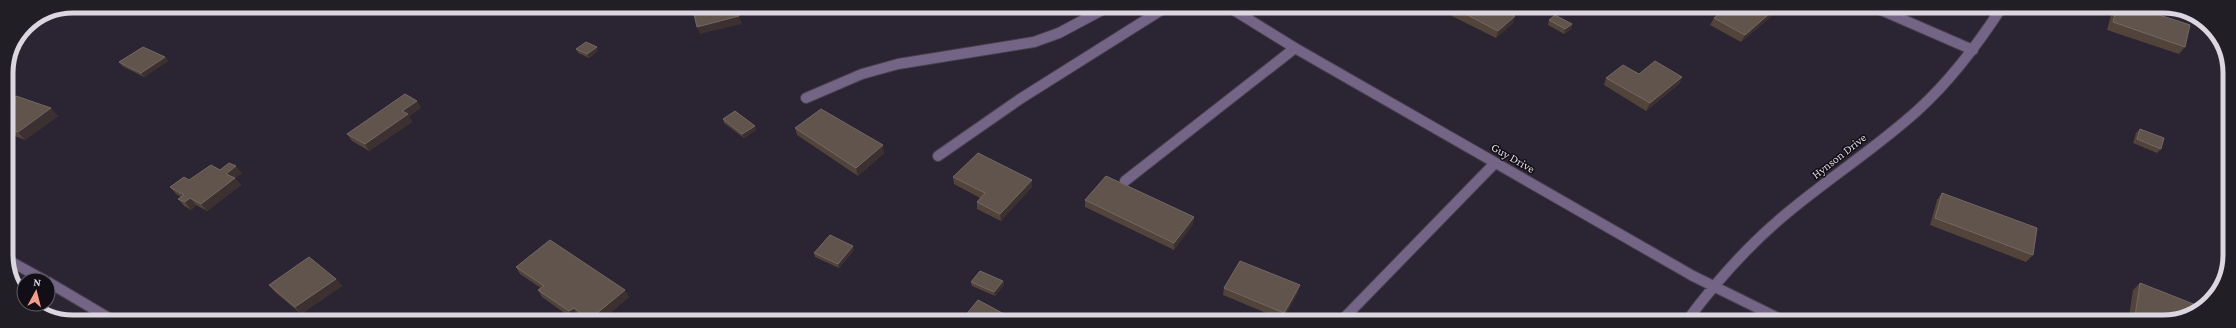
<svg xmlns="http://www.w3.org/2000/svg" width="2236" height="328" font-family="'Crimson Pro',serif">
  <style>
    .lines { fill: none; stroke-linecap: round; stroke-linejoin: round }
    .minor-casing { stroke: #47404e; stroke-width: 12 }
    .minor { stroke: #746587; stroke-width: 10 }
    .wall { fill: #52443a }
    .shaded-wall { fill: #3c3130 }
    .building { fill: #61544c; stroke: #746863 }
    .labels { text-anchor: middle; stroke-width: 3; stroke-linejoin: round; paint-order: stroke }
    .street-label { font-size: 12px; fill: #dbd6e0; stroke: #120e15 }
    .rim { fill: none; stroke: #dbd6e0; stroke-width: 5 }
  </style>
  <rect width="100%" height="100%" fill="#2b2432"/>
  <g class="lines">
    <g class="minor-casing">
      <path id="minor" d="M1874 7 1973 50
        M1232 9 1295 48 1693 276 1786 322
        M806 98 862 74 898 64 1034 42 1059 33 1104 9
        M938 156 1020 99 1163 9
        M1125 181 1295 48
        M8 260 44 280
        M48 282 114 321
        M1346 316 1495 163
        M1686 322C1714 284 1744 250 1780 219 1824 181 1874 150 1918 110 1951 80 1978 44 2002 7"/>
    </g>
    <use href="#minor" class="minor"/>
  </g>
  <path class="wall" d="M1727 7H1782L1741 42 1710 25 1714 18Z
    M2114 7H2135L2185 47 2179 54 2107 30 2113 8Z
    M1454 8 1515 16 1513 23 1496 38 1452 16Z
    M1549 20 1572 24 1571 29 1564 34 1548 25Z
    M576 49 598 51 589 58 578 53Z
    M165 57 168 61 144 77 122 66 119 62Z
    M1639 74 1682 77 1679 84 1646 111 1604 85 1606 78Z
    M6 103 58 116 25 140 7 133Z
    M421 108 409 116 412 122 369 151 352 141 347 134Z
    M723 119 756 130 744 138 724 123Z
    M795 128 884 153 858 176 797 135Z
    M2140 129 2161 149 2157 153 2133 143 2136 133Z
    M242 173 235 178 241 185 207 211 196 205 191 210 184 206 178 199 181 197 176 194 170 187 189 180Z
    M953 177 1032 187 1001 221 977 209V202L980 198 954 184Z
    M1942 193 2033 255 2026 262 1930 225 1937 200Z
    M1085 200 1194 217 1193 224 1174 250 1085 207Z
    M854 250 839 268 815 257 814 253Z
    M516 267 629 297 599 322H587L577 315 573 319 542 297 538 290 541 288 520 274Z
    M336 279 342 286 301 314 275 292 269 285Z
    M1003 281 1004 285 995 296 972 286 971 282Z
    M2140 283 2163 322H2128L2133 290Z
    M1224 288 1298 292 1283 320 1223 295Z
    M965 316 1006 319 1004 322H968L965 320Z"/>
  <path class="shaded-wall" d="M1777 7H1782L1741 42 1745 35Z
    M739 16 742 24 700 34 697 27Z
    M1515 16 1513 23 1496 38 1498 31Z
    M1572 24 1571 29 1564 34 1565 29Z
    M597 47 598 51 589 58 587 54Z
    M165 57 168 61 144 77 141 73Z
    M1682 77 1679 84 1646 111 1650 103Z
    M417 101 421 108 409 116 412 122 369 151 365 144 402 111Z
    M51 108 58 116 25 140 18 132Z
    M755 126 756 130 744 138 742 134Z
    M883 145 884 153 858 176 856 168Z
    M236 166 242 173 232 181 226 174Z
    M235 178 241 185 207 211 201 204Z
    M1032 180V187L1001 221 1000 214Z
    M190 198 196 205 191 210 185 202Z
    M1194 217 1193 224 1174 250V243Z
    M853 246 854 250 839 268 838 264Z
    M336 279 342 286 301 314 295 307Z
    M1003 281 1004 285 995 296 994 292Z
    M1300 285 1298 292 1283 320 1284 313Z
    M625 290 629 297 599 322H591L590 319Z
    M574 308 577 315 573 319 569 311Z
    M1006 315V319L1004 322H1000Z"/>
  <path class="building" d="M1727 7H1777L1745 35 1714 18Z
    M2117 7H2135L2190 25 2185 47 2113 22Z
    M1454 8H1500L1515 16 1498 31Z
    M693 10H737L739 16 697 27Z
    M1555 15 1572 24 1565 29 1549 20Z
    M586 42 597 47 587 54 576 49Z
    M143 47 165 57 141 73 119 62Z
    M1655 61 1682 77 1650 103 1606 78 1623 65 1639 74Z
    M405 94 417 101 402 111 408 114 365 144 347 134Z
    M16 96 51 108 18 132 7 128 6 103Z
    M821 109 883 145 856 168 795 128Z
    M735 111 755 126 742 134 723 119Z
    M2140 129 2164 138 2161 149 2137 139Z
    M978 153 1032 180 1000 214 977 202 985 193 953 177Z
    M229 163 236 166 226 174 235 178 201 204 190 198 185 202 178 199 184 195 170 187 184 177 189 180 211 165 220 170Z
    M1106 176 1194 217 1174 243 1085 200Z
    M1942 193 2037 228 2033 255 1935 218Z
    M830 235 853 246 838 264 814 253Z
    M550 240 625 290 590 319 574 308 569 311 538 290 544 286 516 267Z
    M309 257 336 279 295 307 269 285Z
    M1240 261 1300 285 1284 313 1224 288Z
    M980 271 1003 281 994 292 971 282Z
    M2140 283 2201 307 2163 322H2149L2135 316Z
    M978 300 1006 315 1000 322H975L965 316Z
    M660 316 671 322H654Z"/>
  <g class="labels">
    <g class="street-label">
      <text transform="translate(1839 156) rotate(-38)" y="4">Hynson Drive</text>
      <text transform="translate(1513 158) rotate(30)" y="4">Guy Drive</text>
    </g>
  </g>
  <path d="M0 0H2236V328H0ZM73 13H2163A60 60 0 0 1 2223 73V255A60 60 0 0 1 2163 315H73A60 60 0 0 1 13 255V73A60 60 0 0 1 73 13Z" fill="#221e25" fill-rule="evenodd"/>
  <path class="rim" d="M73 13H2163A60 60 0 0 1 2223 73V255A60 60 0 0 1 2163 315H73A60 60 0 0 1 13 255V73A60 60 0 0 1 73 13Z"/>
  <g transform="translate(36 292) rotate(7)"><circle r="19" fill="#120e15" stroke="#625e66"/>
  <path d="M0-3L7 15L0 10L-7 15Z" fill="#f49d8b"/>
  <text y="-6" font-size="11" font-weight="bold" text-anchor="middle" fill="#dbd6e0">N</text>
  </g>
</svg>
